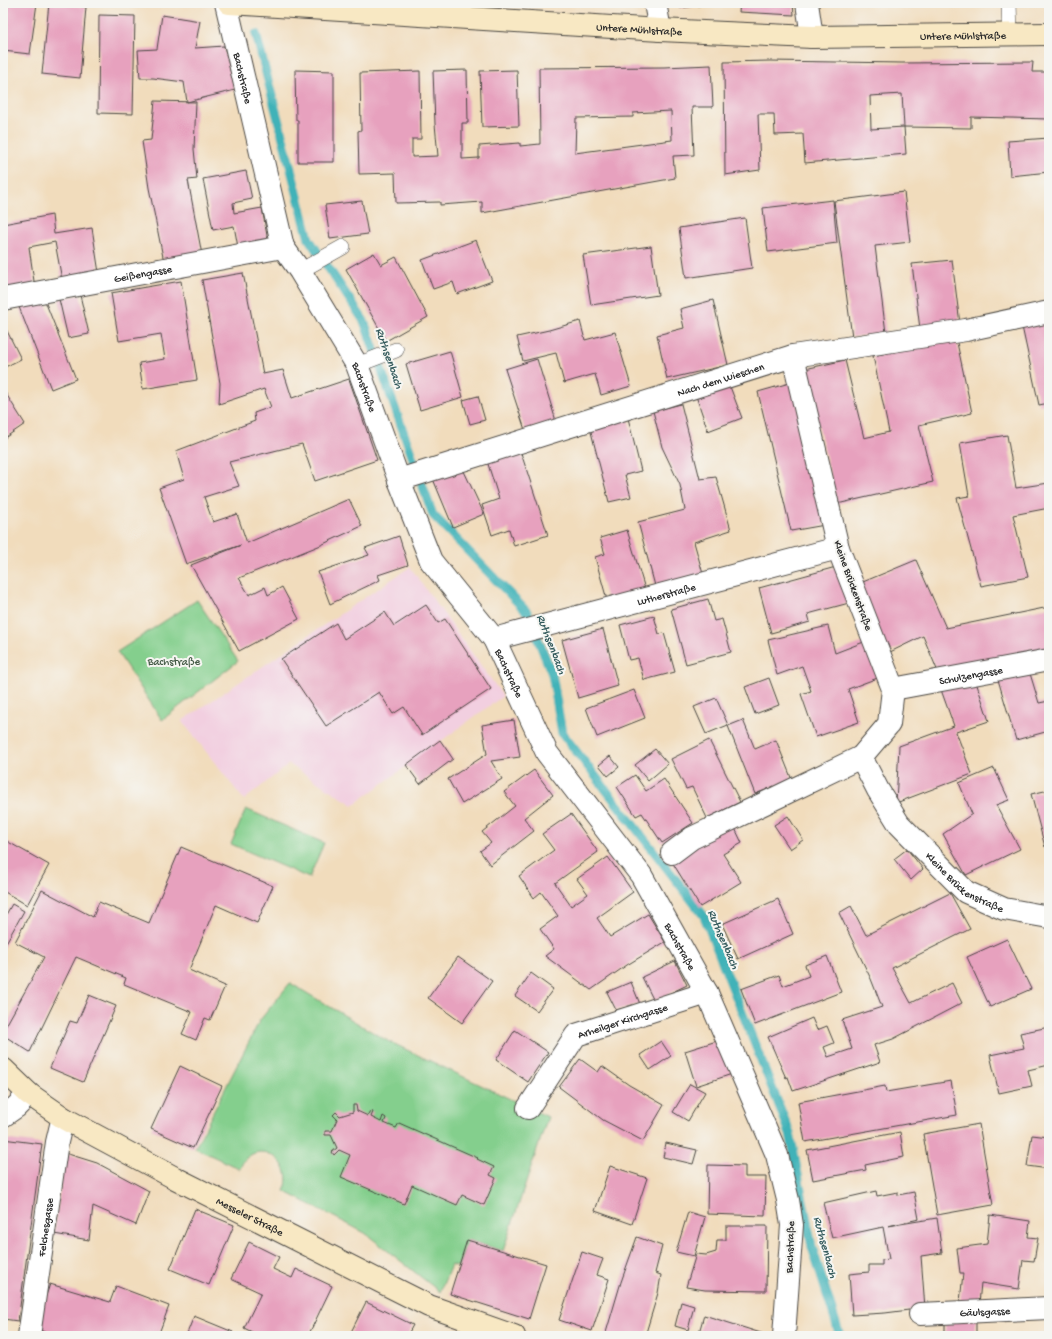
<svg xmlns="http://www.w3.org/2000/svg" width="1052" height="1339" font-family="'Gochi Hand',sans-serif">
  <style>
    .built { fill: #f2cfe0 }
    .green { fill: #84cf8d; stroke: #587d5c }
    .lines { fill: none; stroke-linecap: round; stroke-linejoin: round }
    .stream { stroke: #41b2b8; stroke-width: 9 }
    .building { fill: #e7a1be; fill-rule: evenodd }
    .lane-casing { stroke: #494641; stroke-width: 16 }
    .street-casing { stroke: #494641; stroke-width: 24 }
    .secondary-casing { stroke: #494641; stroke-width: 24 }
    .lane { stroke: #fff; stroke-width: 15 }
    .street { stroke: #fff; stroke-width: 22 }
    .secondary { stroke: #f8e8c3; stroke-width: 22 }
    .labels { text-anchor: middle; stroke-width: 4; stroke-linejoin: round; paint-order: stroke }
    .street-label { font-size: 11px; fill: #2b2b2b; stroke: #f6f6f2 }
    .park-label { font-size: 11px; fill: #465c48; stroke: #f6f6f2 }
    .water-label { font-size: 12px; font-style: italic; fill: #335a5c; stroke: #f6f6f2 }
  </style>
  <rect width="100%" height="100%" fill="#f6f6f2"/>
  <filter id="ink" filterUnits="userSpaceOnUse"><feTurbulence type="fractalNoise" baseFrequency=".025" numOctaves="2"/><feDisplacementMap in="SourceGraphic" scale="8" xChannelSelector="R" yChannelSelector="G"/><feConvolveMatrix kernelMatrix="1 2 1 2 8 2 1 2 1" color-interpolation-filters="sRGB"/></filter>
  <filter id="wash" filterUnits="userSpaceOnUse"><feTurbulence type="fractalNoise" baseFrequency=".012" numOctaves="4" result="noise"/><feDisplacementMap in="SourceGraphic" scale="16" xChannelSelector="R" yChannelSelector="G"/><feGaussianBlur stdDeviation="0.9" result="paint"/><feColorMatrix in="noise" values="0 0 0 0 0 0 0 0 0 0 0 0 0 0 0 0 0 1.4 0 .05"/><feComposite in="paint" operator="in"/></filter>
  <g filter="url(#wash)">
    <rect width="100%" height="100%" fill="#f1dcbc"/>
    <path class="built" d="M410 567 503 696 353 805 289 764 244 800 182 721Z"/>
    <path class="green" d="M197 600 238 661 162 720 117 652Z
      M246 809 324 843 309 878 231 844Z
      M290 983 384 1039 548 1117 503 1251 467 1240 458 1267 451 1265 440 1292 365 1233 284 1191C296 1168 268 1142 249 1156 244 1159 242 1164 240 1169L195 1148 260 1020Z"/>
    <g class="lines">
      <path class="stream" d="M256 34 309 239 364 321 433 515 527 612 552 674 562 733 704 916 790 1133 812 1247 840 1336"/>
    </g>
    <g id="blocks">
      <path class="building" d="M6 3H37L30 54 3 51V29Z
        M49 3 86 7 80 78 42 74Z
        M679 3H712L713 4 680 8Z
        M740 3H793L794 15 739 12Z
        M99 15 135 16 133 114 98 113Z
        M162 15 200 21 195 48 224 46 235 90 187 102 184 82 153 78H140L138 50 157 49Z
        M770 61 902 63 1033 62 1032 72H1049V119L971 117V128L904 127 906 154 805 163 803 134 775 135 774 114H758L760 170 725 175 724 62ZM902 94 904 127 871 129 870 96Z
        M711 65 713 107H692L694 155 673 156 675 178 482 213V202L440 205V202L396 203 395 173 359 174 358 131 361 130 360 73 420 71 421 139H412V157L438 156 435 124 433 71 467 70 468 123H462V159L479 158V146L520 143V146L540 144 539 68 664 67ZM671 111 672 140 575 153 576 118 633 117V113Z
        M295 70 334 71V162H298V120H296Z
        M517 70 519 126 482 127 480 71Z
        M155 101 196 102 194 149 197 179 188 180 202 255 164 262 149 188 142 141 151 140Z
        M1049 138V172L1010 176 1008 141Z
        M246 171 252 199 233 203 234 213 262 208 268 241 238 247 234 226 213 230 203 179Z
        M904 192 910 242 875 246 886 333 852 337 834 201Z
        M833 200 837 243 768 252 763 208Z
        M362 201 368 234 330 239 325 205Z
        M52 215 54 234 92 228 99 273 62 280 55 242 29 247 35 288 3 289V224Z
        M745 218 752 268 686 278 679 228Z
        M476 240 492 281 457 294 453 282 433 289 422 260Z
        M651 246 658 295 591 305 583 255Z
        M374 253 381 265 396 257 428 317 386 341 346 269Z
        M952 260 960 324 920 329 912 264Z
        M243 273 263 374 283 370 292 398 349 379 377 460 315 481 302 444 229 462 239 486 204 497 213 522 237 514 247 543 349 499 362 526 321 545 239 578 249 595 265 587 268 595 282 587 299 619 239 651 191 565 241 545 186 564 159 488 184 479 176 451 255 421 254 413 271 407 264 389 219 404 220 383 202 280Z
        M181 281 197 380 143 389 139 363 165 359 161 334 119 341 111 293Z
        M80 295 89 334 68 338 59 299Z
        M713 300 728 365 667 379 657 335 684 328 680 309Z
        M45 301 76 379 51 389 19 307Z
        M1049 316V403L1039 405 1021 322Z
        M580 321 585 340 615 332 631 386 601 395 595 374 564 383 556 353 523 361 517 337 549 330Z
        M3 323 21 359 3 368Z
        M956 338 972 413 919 425 933 482 837 504 805 369 845 360 864 438 889 432 873 356Z
        M450 351 463 397 420 410 406 364Z
        M537 359 556 421 525 430 505 369Z
        M793 382 825 525 791 531 758 392Z
        M729 384 742 418 708 431 696 396Z
        M3 389 25 424 3 439Z
        M478 396 485 420 470 424 463 400Z
        M681 404 700 479 716 477 731 530 694 542 703 574 655 586 638 522 685 510 680 485 662 447 653 411Z
        M628 418 641 471 625 475 631 497 609 502 590 428Z
        M1007 435 1016 488 1049 483V508L1013 515 1028 577 981 586 957 498 969 496 960 443Z
        M520 450 548 535 514 546 509 529 492 535 482 505 499 499 487 461Z
        M463 469 484 514 453 527 433 479Z
        M627 530 645 589 607 600 595 557 605 554 600 538Z
        M399 536 408 565 378 575 380 580 330 604 318 572 369 555 365 548Z
        M916 560 946 628 1049 607V650L938 672 923 636 888 653 858 584Z
        M836 567 849 603 808 614 810 622 771 633 759 588Z
        M708 599 714 621 722 619 731 652 686 664 671 609Z
        M426 605 438 623 445 619 491 689 422 735 404 707 393 714 379 692 326 726 281 659 336 623 344 639 385 612 394 626Z
        M654 616 659 634 664 633 675 672 644 680 638 658 629 660 620 625Z
        M828 626 835 653 869 640 883 676 848 689 859 722 816 737 801 694 811 691 802 666 777 675 768 640Z
        M603 629 618 686 578 698 562 640Z
        M1028 667 1039 703 1049 701V731L1016 740 996 673Z
        M974 676 989 721 956 732 972 774 896 803 899 746 954 726 940 687Z
        M769 678 779 705 755 714 745 687Z
        M634 690 645 718 597 737 586 708Z
        M716 698 728 725 706 734 694 707Z
        M514 720 520 757 491 761 502 779 462 804 448 779 487 754 482 725Z
        M743 720 755 749 776 740 792 780 755 794 728 726Z
        M440 740 453 759 420 784 406 765Z
        M709 740 740 802 707 818 692 787 686 789 671 759Z
        M655 749 668 764 648 781 635 765Z
        M610 756 619 767 608 776 599 765Z
        M994 768 1009 800 996 805 1020 849 966 875 943 834 972 814 959 783Z
        M534 770 553 795 524 818 534 831 490 865 480 851 491 843 482 832 515 806 504 792Z
        M635 775 646 791 664 779 693 823 662 843 642 813 636 816 617 787Z
        M1049 790V846L1045 847 1031 794Z
        M571 814 598 852 555 883 571 906 588 894 577 879 608 857 633 892 597 918 610 937 648 914 665 942 627 965 591 990 545 956 554 949 540 929 558 916 541 892 534 898 519 876 554 850 542 834Z
        M788 816 803 840 790 849 774 825Z
        M732 822 742 843 723 854 741 882 700 907 669 857Z
        M3 839 49 865 27 905 3 891Z
        M181 847 273 886 257 923 216 905 189 970 225 986 210 1020 205 1018 196 1040 182 1034 192 1012 124 984 126 978 76 957 30 1052 3 1035V1031L44 957 15 942 42 890 93 917 99 902 149 923Z
        M907 849 923 869 911 880 894 859Z
        M950 893 970 929 892 968 911 1003 952 983 962 1003 893 1039 874 1045 880 1062 793 1091 788 1077 786 1078 768 1037 812 1018 817 1030 827 1026 834 1043 824 1047 828 1057 852 1049 842 1020 882 1007 871 979 839 913 851 906 866 935Z
        M778 899 793 934 738 959 722 924Z
        M12 904 24 911 3 948V920Z
        M1007 939 1031 989 990 1007 967 957Z
        M827 956 841 992 755 1025 741 989 779 975 783 986 809 976 805 965Z
        M458 957 492 981 462 1023 428 998Z
        M675 961 687 985 654 1001 642 977Z
        M531 973 553 989 537 1011 515 996Z
        M631 982 640 1004 616 1010 607 992Z
        M89 995 116 1006 83 1082 50 1068 70 1021 77 1023Z
        M1049 1027V1065L1028 1070 1032 1086 999 1093 990 1055 1024 1048 1020 1033Z
        M515 1030 548 1052 528 1082 496 1060Z
        M720 1040 732 1074 696 1086 685 1051Z
        M661 1041 671 1056 650 1070 640 1055Z
        M580 1059 598 1072 602 1066 629 1085 664 1105 643 1141 603 1120 559 1087Z
        M180 1066 222 1086 193 1148 151 1129Z
        M951 1081 957 1115 805 1142 798 1102 885 1086 886 1092Z
        M690 1084 705 1092 688 1121 673 1112Z
        M353 1105H356L357 1111 368 1116 370 1111 373 1112 371 1117 381 1122 383 1116 386 1118 384 1123 396 1128 399 1123 478 1158 477 1159 494 1167 490 1175 496 1178 484 1205 462 1195 457 1205 412 1185 404 1204 341 1177 350 1155 339 1150 334 1155 332 1152 337 1148 331 1135H325V1131H332L337 1119 333 1115 336 1112 340 1116 353 1112Z
        M979 1124 993 1205 937 1215 923 1134Z
        M900 1132 904 1157 865 1165 866 1170 813 1180 807 1150Z
        M1032 1135 1049 1137V1169L1027 1166Z
        M3 1139 42 1144 18 1321 3 1319Z
        M666 1143 697 1150 693 1164 663 1157Z
        M65 1153 97 1163 149 1191 136 1225 93 1206 89 1240 54 1234Z
        M708 1165 745 1166V1177H766L765 1216 707 1214Z
        M610 1166 647 1178 632 1224 595 1211Z
        M876 1191 877 1196 898 1192V1195L914 1192 919 1219 888 1226 937 1218 942 1253 921 1256 925 1308 885 1313 852 1315 849 1274 869 1272V1265H882V1260L889 1259 883 1227 832 1238 823 1203Z
        M195 1209 234 1225 209 1285 170 1269Z
        M688 1212 705 1217 694 1256 676 1252Z
        M990 1215 1030 1221 1028 1237 1038 1238 1034 1261 1023 1260 1019 1289 981 1283 979 1304 960 1302 963 1273H960L957 1248 987 1244Z
        M726 1226H767L766 1291 705 1290 686 1287 696 1254 706 1255 716 1252 717 1240H726Z
        M637 1237 662 1246 655 1273 661 1275 658 1293 645 1336H605L621 1282Z
        M467 1240 546 1264 529 1319 450 1294Z
        M249 1242 279 1257 273 1269 292 1278 296 1269 332 1286 308 1336H260L244 1328 261 1293 231 1279Z
        M582 1252 603 1259 597 1275 609 1279 592 1331 559 1320Z
        M50 1284 110 1302 116 1286 169 1306 158 1336H105L99 1334 98 1336H54L35 1328Z
        M366 1302 413 1325 407 1336H349Z
        M681 1302 694 1306 688 1330 675 1326Z
        M704 1315 764 1334 763 1336H698Z
        M194 1316 233 1332 231 1336H186Z
        M976 1319V1336H945V1321Z"/>
    </g>
  </g>
  <g filter="url(#ink)">
    <use href="#blocks" fill-opacity="0" stroke="#494641" stroke-width="1"/>
    <g class="lines">
      <g class="lane-casing">
        <path id="lane" d="M1009 3 1010 35
          M300 271 343 247
          M357 365 396 350"/>
      </g>
      <g class="street-casing">
        <g id="street">
          <path id="s1" d="M226 3 283 247 300 271 357 365 399 480 431 561 494 639 547 753 641 875 707 993 777 1155 788 1200 792 1225 784 1336"/>
          <path d="M655 3 660 30"/>
          <path d="M807 3 812 37"/>
          <path id="s2" d="M3 299 283 247"/>
          <path id="s3" d="M399 480 793 356 966 330 1049 312"/>
          <path id="s4" d="M494 639 838 548"/>
          <path id="s5" d="M893 689 1049 660"/>
          <path id="s6" d="M861 757 878 790 899 824 966 892 1004 909 1049 917"/>
          <path d="M672 853 692 838 861 757 889 724 893 689 838 548 793 356"/>
          <path id="s7" d="M528 1108 576 1035 707 993"/>
          <path d="M3 1116 16 1107 29 1094"/>
          <path id="s8" d="M920 1314 1049 1308"/>
          <path id="s9" d="M29 1336 57 1142 61 1125 65 1119"/>
        </g>
      </g>
      <g class="secondary-casing">
        <g id="secondary">
          <path id="s10" d="M229 3 660 30 812 37 1049 34"/>
          <path id="s11" d="M3 1069 29 1094 65 1119 175 1178 429 1306 514 1336"/>
        </g>
      </g>
      <use href="#lane" class="lane"/>
      <use href="#street" class="street"/>
      <use href="#secondary" class="secondary"/>
    </g>
  </g>
  <g class="labels">
    <g class="street-label">
      <text dy="4" stroke="none"><textPath href="#s10" startOffset="411">Untere Mühlstraße</textPath></text>
      <text dy="4" stroke="none"><textPath href="#s10" startOffset="735">Untere Mühlstraße</textPath></text>
      <text dy="4" stroke="none"><textPath href="#s1" startOffset="77">Bachstraße</textPath></text>
      <text dy="4" stroke="none"><textPath href="#s2" startOffset="142">Geißengasse</textPath></text>
      <text dy="4" stroke="none"><textPath href="#s3" startOffset="337">Nach dem Wieschen</textPath></text>
      <text dy="4" stroke="none"><textPath href="#s1" startOffset="413">Bachstraße</textPath></text>
      <text transform="translate(854 585) rotate(70)" y="4">Kleine Brückenstraße</text>
      <text dy="4" stroke="none"><textPath href="#s4" startOffset="178">Lutherstraße</textPath></text>
      <text dy="4" stroke="none"><textPath href="#s1" startOffset="737">Bachstraße</textPath></text>
      <text dy="4" stroke="none"><textPath href="#s5" startOffset="79">Schulzengasse</textPath></text>
      <text dy="4" stroke="none"><textPath href="#s6" startOffset="166">Kleine Brückenstraße</textPath></text>
      <text dy="4" stroke="none"><textPath href="#s1" startOffset="1061">Bachstraße</textPath></text>
      <text dy="4" stroke="none"><textPath href="#s7" startOffset="136">Arheilger Kirchgasse</textPath></text>
      <text dy="4" stroke="none"><textPath href="#s11" startOffset="289">Messeler Straße</textPath></text>
      <text dy="4" stroke="none"><textPath href="#s9" startOffset="110">Felchesgasse</textPath></text>
      <text transform="translate(789 1247) rotate(-88)" y="4">Bachstraße</text>
      <text dy="4" stroke="none"><textPath href="#s8" startOffset="65">Gäulsgasse</textPath></text>
    </g>
    <g class="park-label">
      <text x="174" y="665">Bachstraße</text>
    </g>
    <g class="water-label">
      <text transform="translate(390 358) rotate(71)" y="4">Ruthsenbach</text>
      <text transform="translate(552 644) rotate(69)" y="4">Ruthsenbach</text>
      <text transform="translate(724 939) rotate(67)" y="4">Ruthsenbach</text>
      <text transform="translate(826 1247) rotate(75)" y="4">Ruthsenbach</text>
    </g>
  </g>
  <rect width="1052" height="1339" fill="none" stroke="#f6f6f2" stroke-width="16"/>
</svg>
